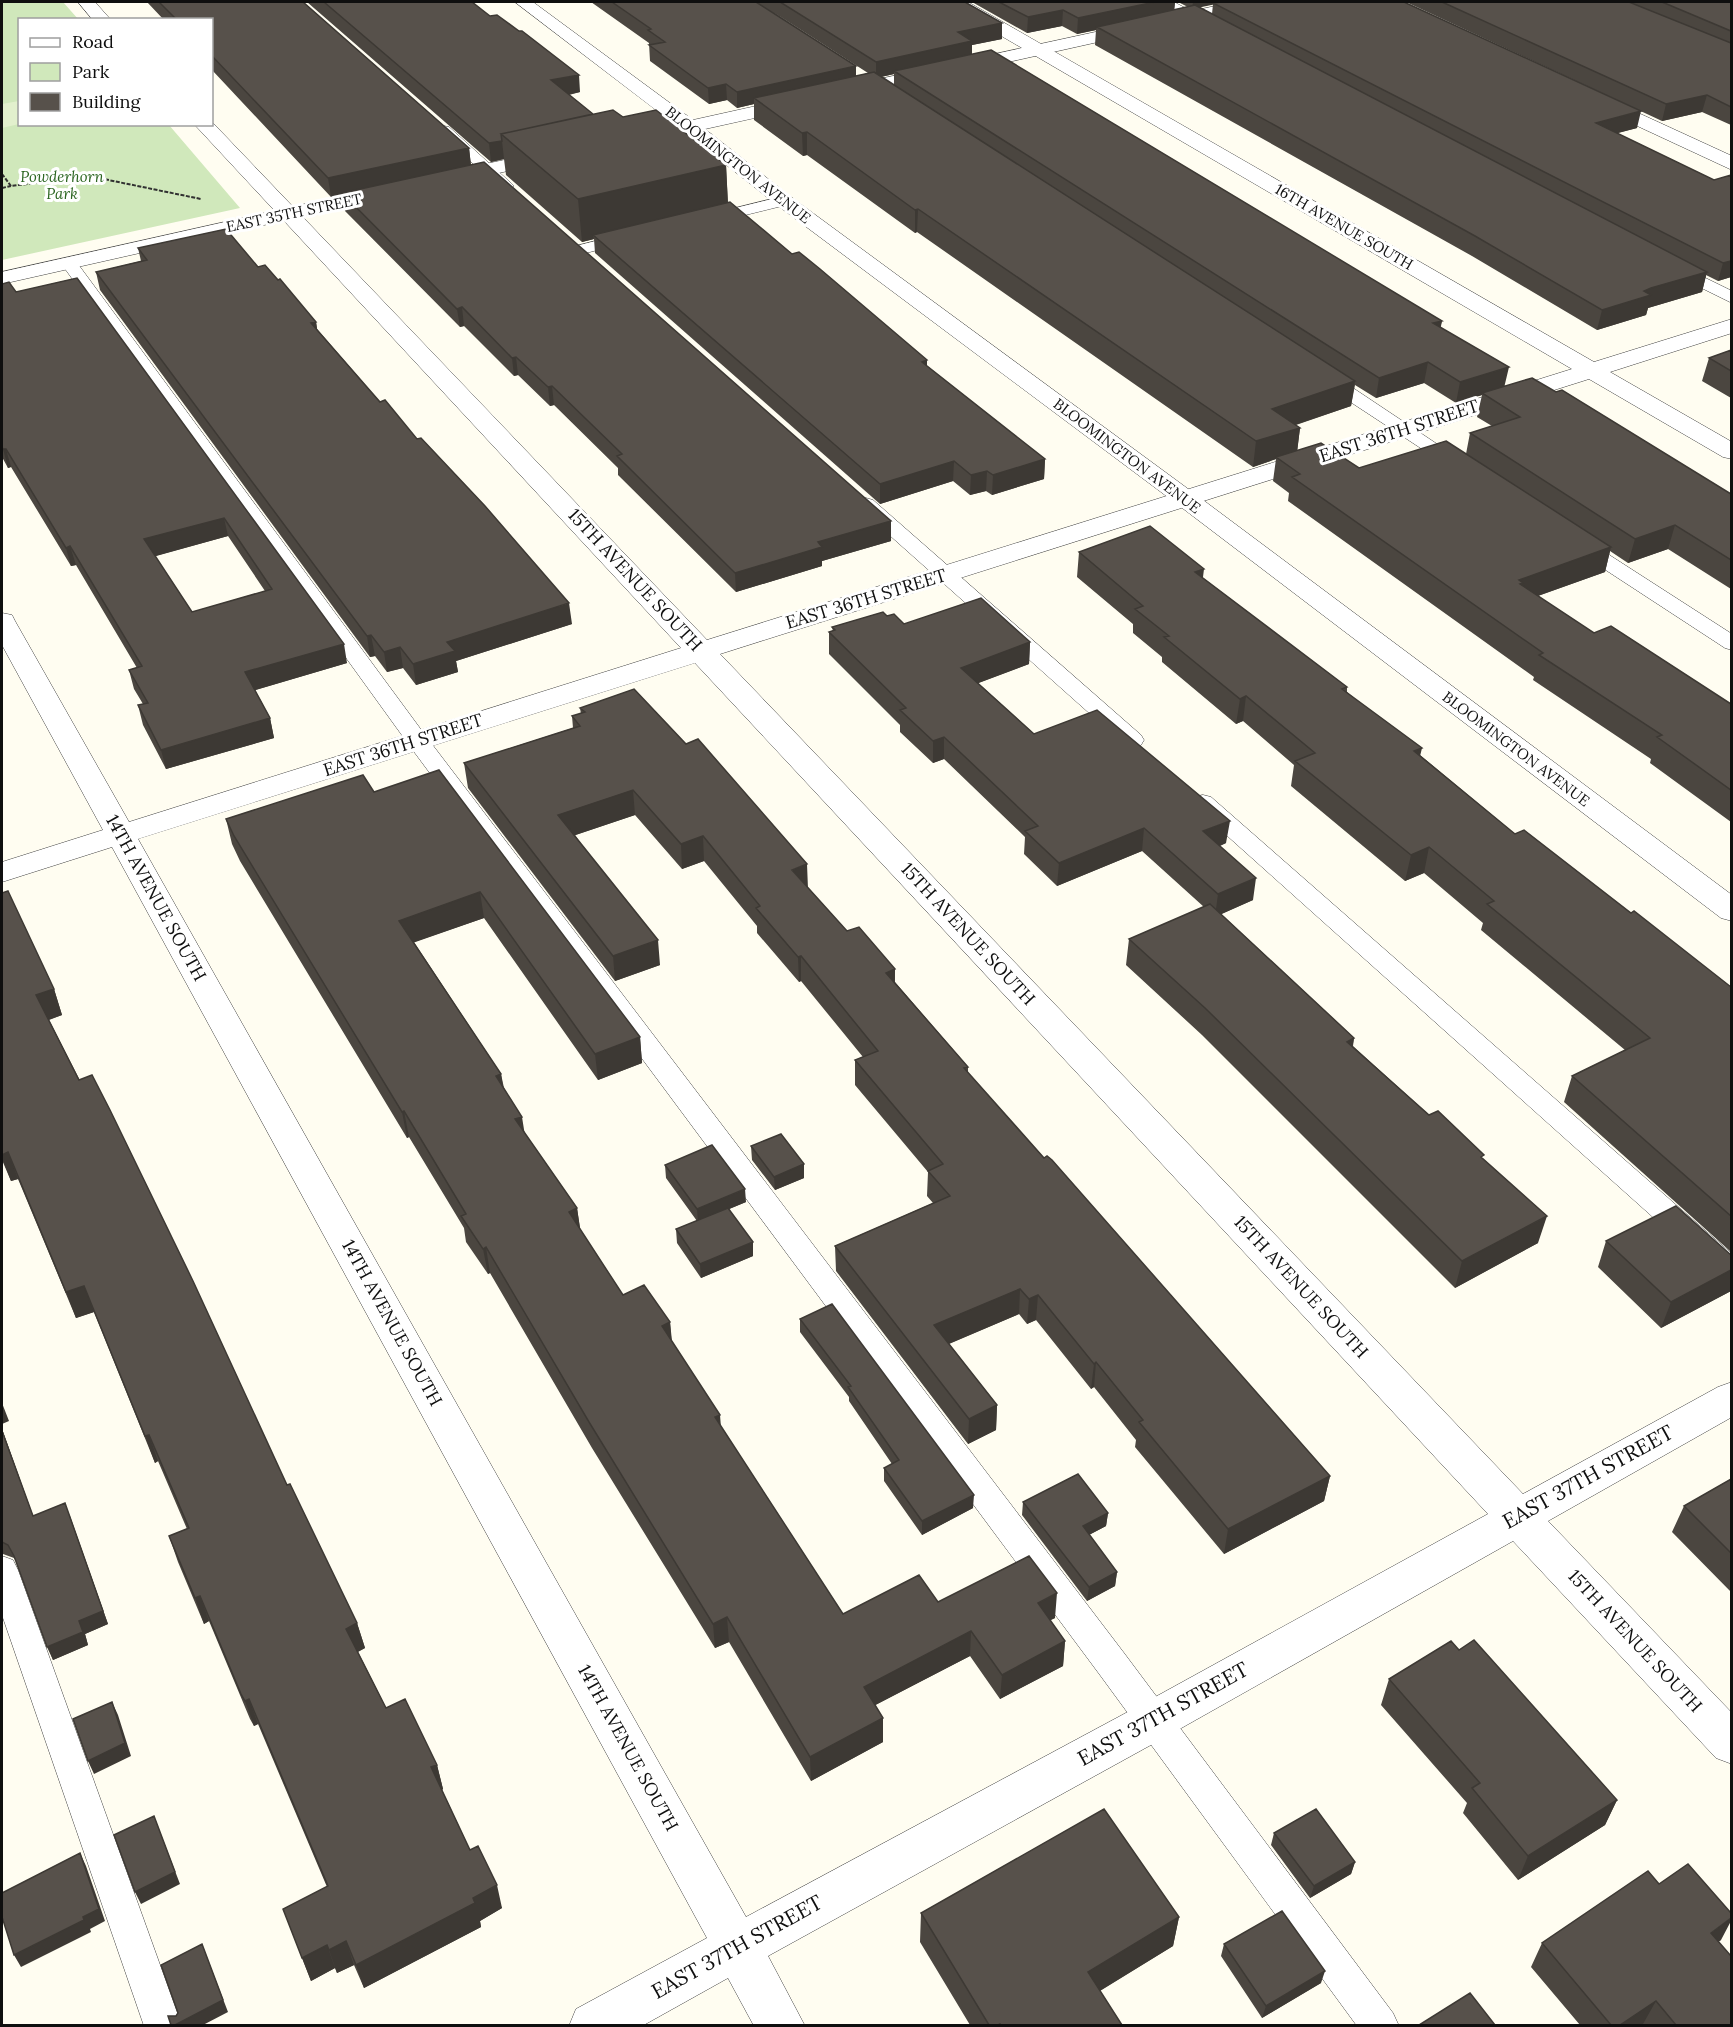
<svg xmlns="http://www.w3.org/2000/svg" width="1733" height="2027" font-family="Lora,serif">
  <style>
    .green { fill: #d0e8bb }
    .pitch { fill: #e2f0cd }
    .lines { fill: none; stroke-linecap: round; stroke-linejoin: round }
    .service-casing { stroke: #424242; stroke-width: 1 }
    .minor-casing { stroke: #424242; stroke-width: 1 }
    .tertiary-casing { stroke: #424242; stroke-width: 1 }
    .path { stroke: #313131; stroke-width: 2; stroke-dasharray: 4 1.5; stroke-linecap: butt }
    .service { fill: #fff; fill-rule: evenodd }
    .minor { fill: #fff; fill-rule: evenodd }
    .tertiary { fill: #fff; fill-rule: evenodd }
    .wall { fill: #4b4640; fill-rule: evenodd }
    .shaded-wall { fill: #3d3934 }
    .building { fill: #57514b; stroke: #3d3934; stroke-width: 1.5; fill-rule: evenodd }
    .labels { text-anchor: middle; stroke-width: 6; stroke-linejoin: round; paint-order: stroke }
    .far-street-label { font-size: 15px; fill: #0f0f0f; stroke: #fff }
    .far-park-label { font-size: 15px; font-style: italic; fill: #2b6520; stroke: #fff }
    .street-label { font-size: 18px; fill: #0f0f0f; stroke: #fff }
    .near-street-label { font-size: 21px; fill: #0f0f0f; stroke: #fff }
  </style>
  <rect width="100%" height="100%" fill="#fffdf1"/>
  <path class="green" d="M2 2H63L78 19 20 20V124L169 125 240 208 2 260Z"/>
  <path class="pitch" d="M19 101V124L2 128V104Z"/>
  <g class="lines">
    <g class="service-casing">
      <path id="service" d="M1158 2H1174L1217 25 1210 29 1205 28Z
        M444 126 449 127 511 183 514 186 511 189H501L439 133 437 130 439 127Z
        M784 196 792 201 790 204 709 224 701 219 703 216Z
        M627 233 635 238 633 241 578 255 570 250 572 247Z
        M69 258 75 260 425 735 1124 1653 1393 2013 1399 2026H1357L1100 1675 409 745 63 266 61 263Z
        M1673 262 1732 291V303L1667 271 1665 267Z
        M1326 373 1332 374 1467 464 1465 468H1451L1320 382 1317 378 1320 374Z
        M866 498 873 500 1141 735 1144 740 1141 745H1125L859 508 856 504Z
        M1579 538 1586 540 1732 634V650L1725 648 1572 548 1569 544 1572 540Z
        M1203 795 1211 797 1732 1254V1282L1722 1279 1195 807 1192 802 1195 797Z
        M2 1556 13 1560 18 1570 182 2026H144L2 1615Z"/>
    </g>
    <g class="minor-casing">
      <path id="minor" d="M78 2H95L111 20H93Z
        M948 2H968L1594 362 1732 319V333L1610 372 1732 442V459L1723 457 1589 379 720 654 1523 1494 1718 1387 1732 1382V1417L1548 1521 1732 1713V1764L1716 1758 1513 1541 1169 1735 768 1956 805 2026H754L728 1978 642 2026H569L576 2009 707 1938 112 847 2 882V862L103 830 2 645V613L12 615 15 621 129 822 681 648 194 124H212V122L707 640 1572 369 950 6ZM695 663 1488 1514 1137 1707 746 1917 138 839Z
        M1597 94 1732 156V170L1590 104 1588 100Z"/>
    </g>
    <g class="tertiary-casing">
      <path id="tertiary" d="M515 2H533L693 120 797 97 804 99 806 103 804 107 705 129 791 197 1195 494 1732 895V921L1721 918 1177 504 777 205 686 133 667 134 664 130 667 126 674 124Z
        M1234 2H1264L1255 7 847 98 838 92 847 86Z
        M547 151 554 153 557 157 554 161 448 184 441 182 438 178 441 174 448 172Z
        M386 186 393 188 396 192 393 196 2 284V272Z"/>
    </g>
    <path class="path" d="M2 174 11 186 89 176 201 199
      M2 188 11 186"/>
    <use href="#service" class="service"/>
    <use href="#minor" class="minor"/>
    <use href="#tertiary" class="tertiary"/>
  </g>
  <path class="wall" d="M147 2H303L469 148 471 165 891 521V541L822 561V566L736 592 618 475V468L554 405 550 406 518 375 514 376 464 326 460 327 345 211 342 195 331 197 212 70V20H164Z
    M307 2H472L580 92 569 95 593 114 623 117 726 165 728 203 792 254 927 366 1045 459 1044 479 992 495 986 491 970 495 953 481 880 504 595 253 594 239 582 242 506 175 504 159 491 162Z
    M591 2H965L1002 23V39L972 45V54L1442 321 1440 327 1505 386 1731 494V589L1668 549 1628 563 1610 551 1605 572 1538 596 1594 633 1731 704V822L1650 763 1651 759 1533 680 1534 677 1288 501 1289 493 1273 481 1276 459 1253 467 917 232 915 233 807 155 803 156 754 120V104L737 108 727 100 709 104 650 61 649 43ZM770 10 868 73 856 76V66ZM894 74V85L881 77ZM1424 383 1456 403 1482 395 1477 417 1492 426 1470 433 1466 454 1359 468 1297 451 1300 428 1296 425 1351 406 1355 385 1376 398Z
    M972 2H1175L1174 10 1188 7 1178 2H1404L1637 128 1617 133 1714 180 1731 277 1718 281 1706 275 1702 292 1648 308 1646 315 1597 330 1472 256 1095 45 1096 30 1077 34 1062 26 1027 33ZM1213 4 1212 14 1199 7Z
    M1406 2H1731V125L1702 112 1662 121Z
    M138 248 258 267 316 322 317 329 380 402 417 439 572 624 456 661 458 672 416 685 403 668 387 672 375 656 370 657 100 290 96 272 141 261Z
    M77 278 347 663 255 690 270 718 274 738 166 769 143 725 138 705 143 704 134 689 129 670 137 668 76 565 71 566 11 467 8 468 2 457V284L16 292ZM228 536 265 591 192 612 155 556Z
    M1731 350V398L1702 381 1709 358Z
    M1079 552 1203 578 1347 687V692L1420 755 1515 834 1631 913 1731 987V1252L1564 1102 1572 1076 1625 1050 1481 930 1483 923 1424 873 1405 881 1291 786 1294 765 1243 721 1236 724 1162 662V657L1133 633V624L1077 577Z
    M887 616 904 624 1030 642 1029 664 978 683 1034 734 1226 843 1220 846 1253 900 1221 914 1354 1038 1353 1046 1429 1115 1483 1159 1538 1243 1455 1288 1202 1035 1126 965 1129 939 1204 907 1142 851 1057 886 1024 854 1025 837 944 759 933 763 900 732V725L829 654V632L833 631 832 627Z
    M580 708 808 888 847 931 895 969V982L968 1067V1073L1330 1476 1324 1501 1224 1554 1135 1447 1136 1440 1094 1387 1091 1389 1036 1320 1027 1324 1019 1314 949 1344 997 1405 996 1430 968 1444 836 1271 835 1246 933 1203 927 1196 928 1172 855 1085V1060L863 1057 801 981 799 982 757 933V926L704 861 682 869 635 815 575 835 660 965 615 981 468 788 464 763 573 728 572 716 581 714Z
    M374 792 640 1037 642 1063 598 1080 484 918 414 942 501 1074 504 1088 524 1132 577 1208 580 1229 623 1295 670 1322 672 1341 720 1425 843 1614 938 1602 1055 1618 1050 1620 1065 1641 1063 1666 1000 1699 970 1656 875 1705 883 1742 811 1781 729 1642 715 1648 592 1448 490 1273 488 1274 466 1242 464 1228 409 1137 407 1138 240 861 232 844 226 819Z
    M2 893 54 989 62 1015 49 1020 357 1623 365 1648 358 1652 386 1708 437 1765 443 1789 442 1790 470 1850 502 1908 480 1921 481 1927 364 1988 354 1965 337 1973 335 1968 311 1981 283 1909 327 1887 258 1724 254 1726 250 1719 209 1621 204 1624 178 1562 169 1536 187 1529 158 1461 155 1463 94 1312 76 1318 18 1179 11 1181 2 1160Z
    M751 1146 804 1164V1178L775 1190 752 1160Z
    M665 1165 746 1202 729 1209 753 1256 701 1278 677 1243 676 1229 697 1221 666 1178Z
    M1606 1241 1731 1255V1291L1661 1328 1598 1267Z
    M800 1319 973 1508 922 1535 884 1481V1468L892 1464 849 1401V1397L800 1332Z
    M2 1429 33 1516H70L108 1624 85 1634 88 1645 53 1660 17 1563 14 1558 3 1554 2 1555Z
    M1731 1479V1592L1672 1532 1684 1506Z
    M1023 1502 1108 1513 1106 1526 1089 1535 1117 1572 1115 1586 1087 1601 1022 1515Z
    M1459 1650 1617 1800 1605 1825 1518 1880 1463 1813 1467 1803 1381 1705 1389 1679Z
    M1274 1833 1355 1862 1351 1874 1310 1898 1271 1845Z
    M1659 1884 1721 1940 1719 1941 1731 2025H1644L1643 2024 1641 2025H1580L1531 1967 1542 1943Z
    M921 1913 1179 1917 1173 1946 1100 1991 1122 2025H970L920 1942Z
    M1224 1944 1321 1983 1262 2018 1221 1956Z"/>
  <path class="shaded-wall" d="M1155 2H1175L1174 13 1097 27 1096 30 1077 34 1078 18Z
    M1193 2H1226L1192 9Z
    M1063 10 1062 26 1027 33 1028 17Z
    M1002 23V39L972 45V57L894 71V74L876 78V62L958 32Z
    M856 66V82L754 98V104L737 108V92Z
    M579 75 580 92 552 98 551 80Z
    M726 84 727 100 709 104 708 88Z
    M1707 95 1702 112 1662 121 1666 104Z
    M1641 111 1637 128 1592 140 1596 123Z
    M807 132V155L803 156 802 133Z
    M502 141 504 159 491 162 489 143Z
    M469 148 471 166 342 193V195L331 197 328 178Z
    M726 165 728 207 593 235 594 239 582 242 578 199Z
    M918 209 917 232 915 233V210Z
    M1731 261V277L1718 281 1723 263Z
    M1707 272 1702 292 1648 308 1646 315 1597 330 1602 310 1651 288Z
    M462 307 464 326 460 327 457 309Z
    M1442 321 1438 341 1433 323Z
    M316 322 319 341 311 323Z
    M516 357 518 375 514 376 512 358Z
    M927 360V379L922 362Z
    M1428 362 1424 383 1376 398 1379 378Z
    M1509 367 1504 388 1482 393V395L1456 403 1460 382Z
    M1355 381 1351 406 1268 434 1272 409Z
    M552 386 554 405 550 406 548 387Z
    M1300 428 1297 453 1276 457V459L1253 467 1256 441Z
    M3 449H6L11 467 8 468Z
    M1045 459 1044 479 992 495 993 475Z
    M954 461 953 481 880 504V484Z
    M987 471 986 491 970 495 971 475Z
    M224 518 228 536 149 558 144 539Z
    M891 521V541L822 561V566L736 592 735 573 818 542Z
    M1675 525 1668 549 1628 563 1635 539Z
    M70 546 76 565 71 566 66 548Z
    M1611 547 1605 572 1518 603 1519 580Z
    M1204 569 1201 593 1195 572Z
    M569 603 572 624 456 661 458 672 416 685 413 664 447 642Z
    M371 635 375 656 370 657 367 636Z
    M1030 642 1029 664 960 690 961 668Z
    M344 644 347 663 249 692 245 672Z
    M400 647 403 668 387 672 384 652Z
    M1246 696 1243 721 1236 724 1240 699Z
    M270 718 274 738 166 769 161 750Z
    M944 737V759L933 763V741Z
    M1422 748 1416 773 1414 751Z
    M633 790 635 815 561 840 558 815Z
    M1230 821 1226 843 1200 854 1203 831Z
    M1144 828 1142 851 1057 886 1059 863Z
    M703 836 704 861 682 869 681 844Z
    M1429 847 1424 873 1405 881 1411 855Z
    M807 864 808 889 792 870Z
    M1256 878 1253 900 1215 917 1218 894Z
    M480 892 484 918 404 946 399 921Z
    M658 940 660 965 615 981 613 956Z
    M801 956V981L799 982 798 957Z
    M895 969 894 994 886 973Z
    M54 989 62 1015 45 1021 36 995Z
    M640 1037 642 1063 598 1080 595 1054Z
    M1354 1038 1349 1066 1347 1042Z
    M501 1074 505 1100 496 1076Z
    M404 1111 409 1137 407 1138 402 1112Z
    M522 1117 526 1142 515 1119Z
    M8 1152 18 1179 11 1181 2 1158V1155Z
    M804 1164V1178L775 1190 774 1177Z
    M745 1189 746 1202 698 1222 697 1209Z
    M577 1208 581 1234 569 1212Z
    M1547 1216 1538 1243 1455 1288 1462 1261Z
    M753 1242V1256L701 1278 700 1264Z
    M486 1247 490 1273 488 1274 483 1249Z
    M1731 1270V1291L1661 1328 1671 1302Z
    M84 1286 94 1312 76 1318 66 1292Z
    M1020 1289 1019 1314 934 1350V1325Z
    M1038 1295 1036 1320 1027 1324 1029 1299Z
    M670 1322 672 1348 662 1326Z
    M1096 1362 1094 1387 1091 1389 1094 1364Z
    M2 1403 9 1421 2 1424Z
    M997 1405 996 1430 968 1444 969 1419Z
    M720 1415 722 1440 715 1417Z
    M2 1429 38 1530 33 1516 2 1431Z
    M149 1435 158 1461 155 1463 145 1436Z
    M1330 1476 1324 1501 1224 1554 1228 1529Z
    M974 1495 973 1508 922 1535V1521Z
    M65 1503 108 1624 85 1634 88 1645 53 1660 47 1647 79 1621Z
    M1108 1513 1106 1526 1081 1539 1083 1526Z
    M1117 1572 1115 1586 1087 1601 1089 1587Z
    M1057 1593 1055 1618 1035 1628 1038 1603Z
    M200 1596 209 1621 204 1624 195 1598Z
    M727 1617 729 1642 715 1648 713 1624Z
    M357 1623 365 1648 353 1654 346 1629Z
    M971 1631 970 1656 864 1711V1687Z
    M1065 1641 1063 1666 1000 1699 1002 1675Z
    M249 1699 258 1724 254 1726 245 1701Z
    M112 1702 118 1715 131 1756 94 1774 88 1761Z
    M883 1718V1742L811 1781 810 1757Z
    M437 1765 443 1789 437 1792 431 1767Z
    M1617 1800 1605 1825 1518 1880 1528 1856Z
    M154 1816 180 1884 141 1904 135 1892Z
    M80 1853 86 1866 105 1921 90 1929 91 1932 21 1967 14 1955 83 1917Z
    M1355 1862 1351 1874 1310 1898 1314 1886Z
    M497 1885 502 1908 480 1921 481 1927 364 1988 356 1965Z
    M1179 1917 1173 1946 1083 2001 1088 1972Z
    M1731 1918V1921L1721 1940 1698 1957 1711 1933Z
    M346 1941 354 1965 337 1973 329 1950Z
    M202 1944 228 2012 203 2025H175Z
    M327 1945 335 1968 311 1981 302 1958Z
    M1325 1971 1321 1983 1262 2018 1266 2006Z
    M1656 2001 1643 2024 1641 2025H1620Z"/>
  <path class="building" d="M159 2H303L469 148 328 178 212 56V20H177Z
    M324 2H472L490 16 497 15 519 31H522L579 75 551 80 593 114 501 134 502 141 489 143Z
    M612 2H756L856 66 737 92 726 84 708 88 649 45 665 42 648 30 651 29Z
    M780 2H965L1002 23 958 32 972 41 876 62Z
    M999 2H1155L1078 18 1063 10 1028 17Z
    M1222 2H1404L1641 111 1596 123 1714 180 1731 175V261L1723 263 1213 3Z
    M1442 2H1629L1731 43V107L1707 95 1666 104Z
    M1662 2H1731V31Z
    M1195 5 1707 272 1651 288 1644 291 1651 295 1602 310 1475 236 1097 27Z
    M991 50 1442 321 1433 323 1509 367 1460 382 1428 362 1379 378 894 71Z
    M874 72 1355 381 1272 409 1300 428 1256 441 918 209 915 210 807 132 802 133 754 98Z
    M613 110 623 117 656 110 726 165 578 199 501 134Z
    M484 162 891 521 818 542 822 547 735 573 617 456 622 454 552 386 548 387 516 357 512 358 462 307 457 309 342 193Z
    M730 202 792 254 799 252 820 269 927 360 922 362 1045 459 993 475 987 471 971 475 954 461 880 484 593 235Z
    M226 229 258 267 265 265 278 280 280 279 316 322 311 323 380 402 385 400 417 439 421 438 485 506 569 603 447 642 455 651 413 664 400 647 384 652 371 635 367 636 96 272 147 260 138 248Z
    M77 278 344 644 245 672 270 718 161 750 138 705 148 703 129 670 142 666 70 546 66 548 6 449H3L2 447V284L9 282 16 292ZM224 518 272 589 192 612 144 539Z
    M1731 350V371L1709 358Z
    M1532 378 1556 392 1562 390 1731 494V560L1675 525 1635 539 1470 433 1520 417 1482 393Z
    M1446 441 1611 547 1519 580 1523 583 1520 584 1594 633 1611 626 1731 704V790L1657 737 1662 735 1539 655 1543 653 1292 477 1300 474 1276 457 1321 443 1359 468Z
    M1150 526 1204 569 1195 572 1347 687 1342 689 1422 748 1414 751 1515 834 1524 830 1631 913 1634 911 1731 987V1216L1572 1076 1650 1038 1487 904 1494 901 1429 847 1411 855 1295 761 1315 753 1246 696 1240 699 1164 637 1169 636 1135 609 1143 606 1079 552Z
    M981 598 1030 642 961 668 1034 734 1097 710 1230 821 1203 831 1256 878 1218 894 1144 828 1059 863 1025 831 1038 826 944 737 933 741 900 710 906 708 829 632 835 630 832 627 883 612 887 616 894 614 904 624Z
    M634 689 686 744 698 739 807 864 792 870 847 931 859 927 895 969 886 973 968 1067 964 1068 1044 1158 1047 1156 1052 1160 1330 1476 1228 1529 1139 1422 1143 1420 1096 1362 1094 1364 1038 1295 1029 1299 1020 1289 934 1325 997 1405 969 1419 835 1246 950 1196 928 1171 943 1164 855 1060 878 1051 801 956 798 957 756 908 760 906 703 836 681 844 633 790 558 815 658 940 613 956 464 763 580 726 572 716 585 712 580 708Z
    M439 770 640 1037 595 1054 480 892 399 921 501 1074 496 1076 522 1117 515 1119 577 1208 569 1212 623 1295 644 1285 670 1322 662 1326 720 1415 715 1417 843 1614 919 1575 938 1602 1029 1556 1057 1593 1038 1603 1065 1641 1002 1675 971 1631 864 1687 883 1718 810 1757 727 1617 713 1624 589 1422 486 1247 483 1249 461 1216 466 1214 404 1111 402 1112 234 836 226 819 363 775 374 792Z
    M8 891 54 989 36 995 79 1080 92 1075 110 1110 193 1281 287 1485 290 1484 357 1623 346 1629 386 1708 405 1699 437 1765 431 1767 470 1850 478 1846 497 1885 473 1898 475 1903 356 1965 346 1941 329 1950 327 1945 302 1958 283 1909 328 1886 249 1699 245 1701 241 1694 200 1596 195 1598 169 1536 189 1528 149 1435 145 1436 84 1286 66 1292 8 1152 2 1155V893Z
    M1210 904 1354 1038 1347 1042 1429 1115 1438 1111 1484 1155 1481 1157 1547 1216 1462 1261 1205 1008 1129 939Z
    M781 1134 804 1164 774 1177 751 1146Z
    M712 1145 745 1189 697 1209 665 1165Z
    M1676 1206 1731 1255V1270L1671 1302 1606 1241Z
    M728 1208 753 1242 700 1264 676 1229Z
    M832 1304 974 1495 922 1521 884 1468 899 1460 848 1387 851 1386 800 1319Z
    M2 1431 33 1516 65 1503 103 1611 79 1621 83 1632 47 1647 14 1556 8 1545 2 1542Z
    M1078 1474 1108 1513 1083 1526 1117 1572 1089 1587 1023 1502Z
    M1731 1479V1553L1684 1506Z
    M1474 1640 1617 1800 1528 1856 1472 1788 1480 1783 1389 1679 1451 1641 1459 1650Z
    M112 1702 125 1743 88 1761 73 1719Z
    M1104 1809 1179 1917 1088 1972 1122 2025H1001L1000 2024 998 2025H989L921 1913Z
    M1316 1809 1355 1862 1314 1886 1274 1833Z
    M154 1816 175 1872 135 1892 114 1835Z
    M80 1853 99 1909 83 1917 84 1920 14 1955 2 1917V1893Z
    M1688 1864 1731 1913V1918L1711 1933 1731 1956V2025H1676L1656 2001 1620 2025H1611L1542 1943 1648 1871 1659 1884Z
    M1282 1911 1325 1971 1266 2006 1224 1944Z
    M202 1944 223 2000 175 2025H171L168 2016H176L178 2013 161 1965Z
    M1470 1993 1495 2025H1419Z"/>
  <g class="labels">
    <g class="far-street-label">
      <text transform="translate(738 165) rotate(38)" y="5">BLOOMINGTON AVENUE</text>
      <text transform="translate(294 213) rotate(-12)" y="5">EAST 35TH STREET</text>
      <text transform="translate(1344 227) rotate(30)" y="5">16TH AVENUE SOUTH</text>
      <text transform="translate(1127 456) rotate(37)" y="5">BLOOMINGTON AVENUE</text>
      <text transform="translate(1516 749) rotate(37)" y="5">BLOOMINGTON AVENUE</text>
    </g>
    <g class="far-park-label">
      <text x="62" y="182">Powderhorn<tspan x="62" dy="17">Park</tspan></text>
    </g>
    <g class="street-label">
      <text transform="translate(1399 431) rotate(-18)" y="6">EAST 36TH STREET</text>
      <text transform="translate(635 580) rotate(47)" y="6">15TH AVENUE SOUTH</text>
      <text transform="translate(866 599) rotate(-17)" y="6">EAST 36TH STREET</text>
      <text transform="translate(403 745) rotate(-18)" y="6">EAST 36TH STREET</text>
      <text transform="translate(156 898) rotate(61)" y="6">14TH AVENUE SOUTH</text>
      <text transform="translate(968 934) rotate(47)" y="6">15TH AVENUE SOUTH</text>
      <text transform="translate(1301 1287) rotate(47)" y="6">15TH AVENUE SOUTH</text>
      <text transform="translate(392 1323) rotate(61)" y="6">14TH AVENUE SOUTH</text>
      <text transform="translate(1635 1641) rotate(47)" y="6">15TH AVENUE SOUTH</text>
      <text transform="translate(628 1748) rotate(61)" y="6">14TH AVENUE SOUTH</text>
    </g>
    <g class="near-street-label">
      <text transform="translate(1588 1477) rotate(-29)" y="7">EAST 37TH STREET</text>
      <text transform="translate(1163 1714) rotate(-29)" y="7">EAST 37TH STREET</text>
      <text transform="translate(737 1947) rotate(-29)" y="7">EAST 37TH STREET</text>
    </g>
  </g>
  <rect width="1733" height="2027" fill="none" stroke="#0f0f0f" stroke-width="6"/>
  <rect x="18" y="18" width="195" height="108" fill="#ffffff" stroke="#9f9f9f" stroke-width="1.5"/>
  <rect x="30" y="38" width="30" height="9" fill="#ffffff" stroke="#9f9f9f" stroke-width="1.5"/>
  <text x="72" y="48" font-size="18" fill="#0f0f0f">Road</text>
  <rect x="30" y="63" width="30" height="18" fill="#d0e8bb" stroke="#9f9f9f" stroke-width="1.5"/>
  <text x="72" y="78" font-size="18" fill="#0f0f0f">Park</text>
  <rect x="30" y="93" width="30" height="18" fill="#57514b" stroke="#9f9f9f" stroke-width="1.5"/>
  <text x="72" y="108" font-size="18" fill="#0f0f0f">Building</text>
</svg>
